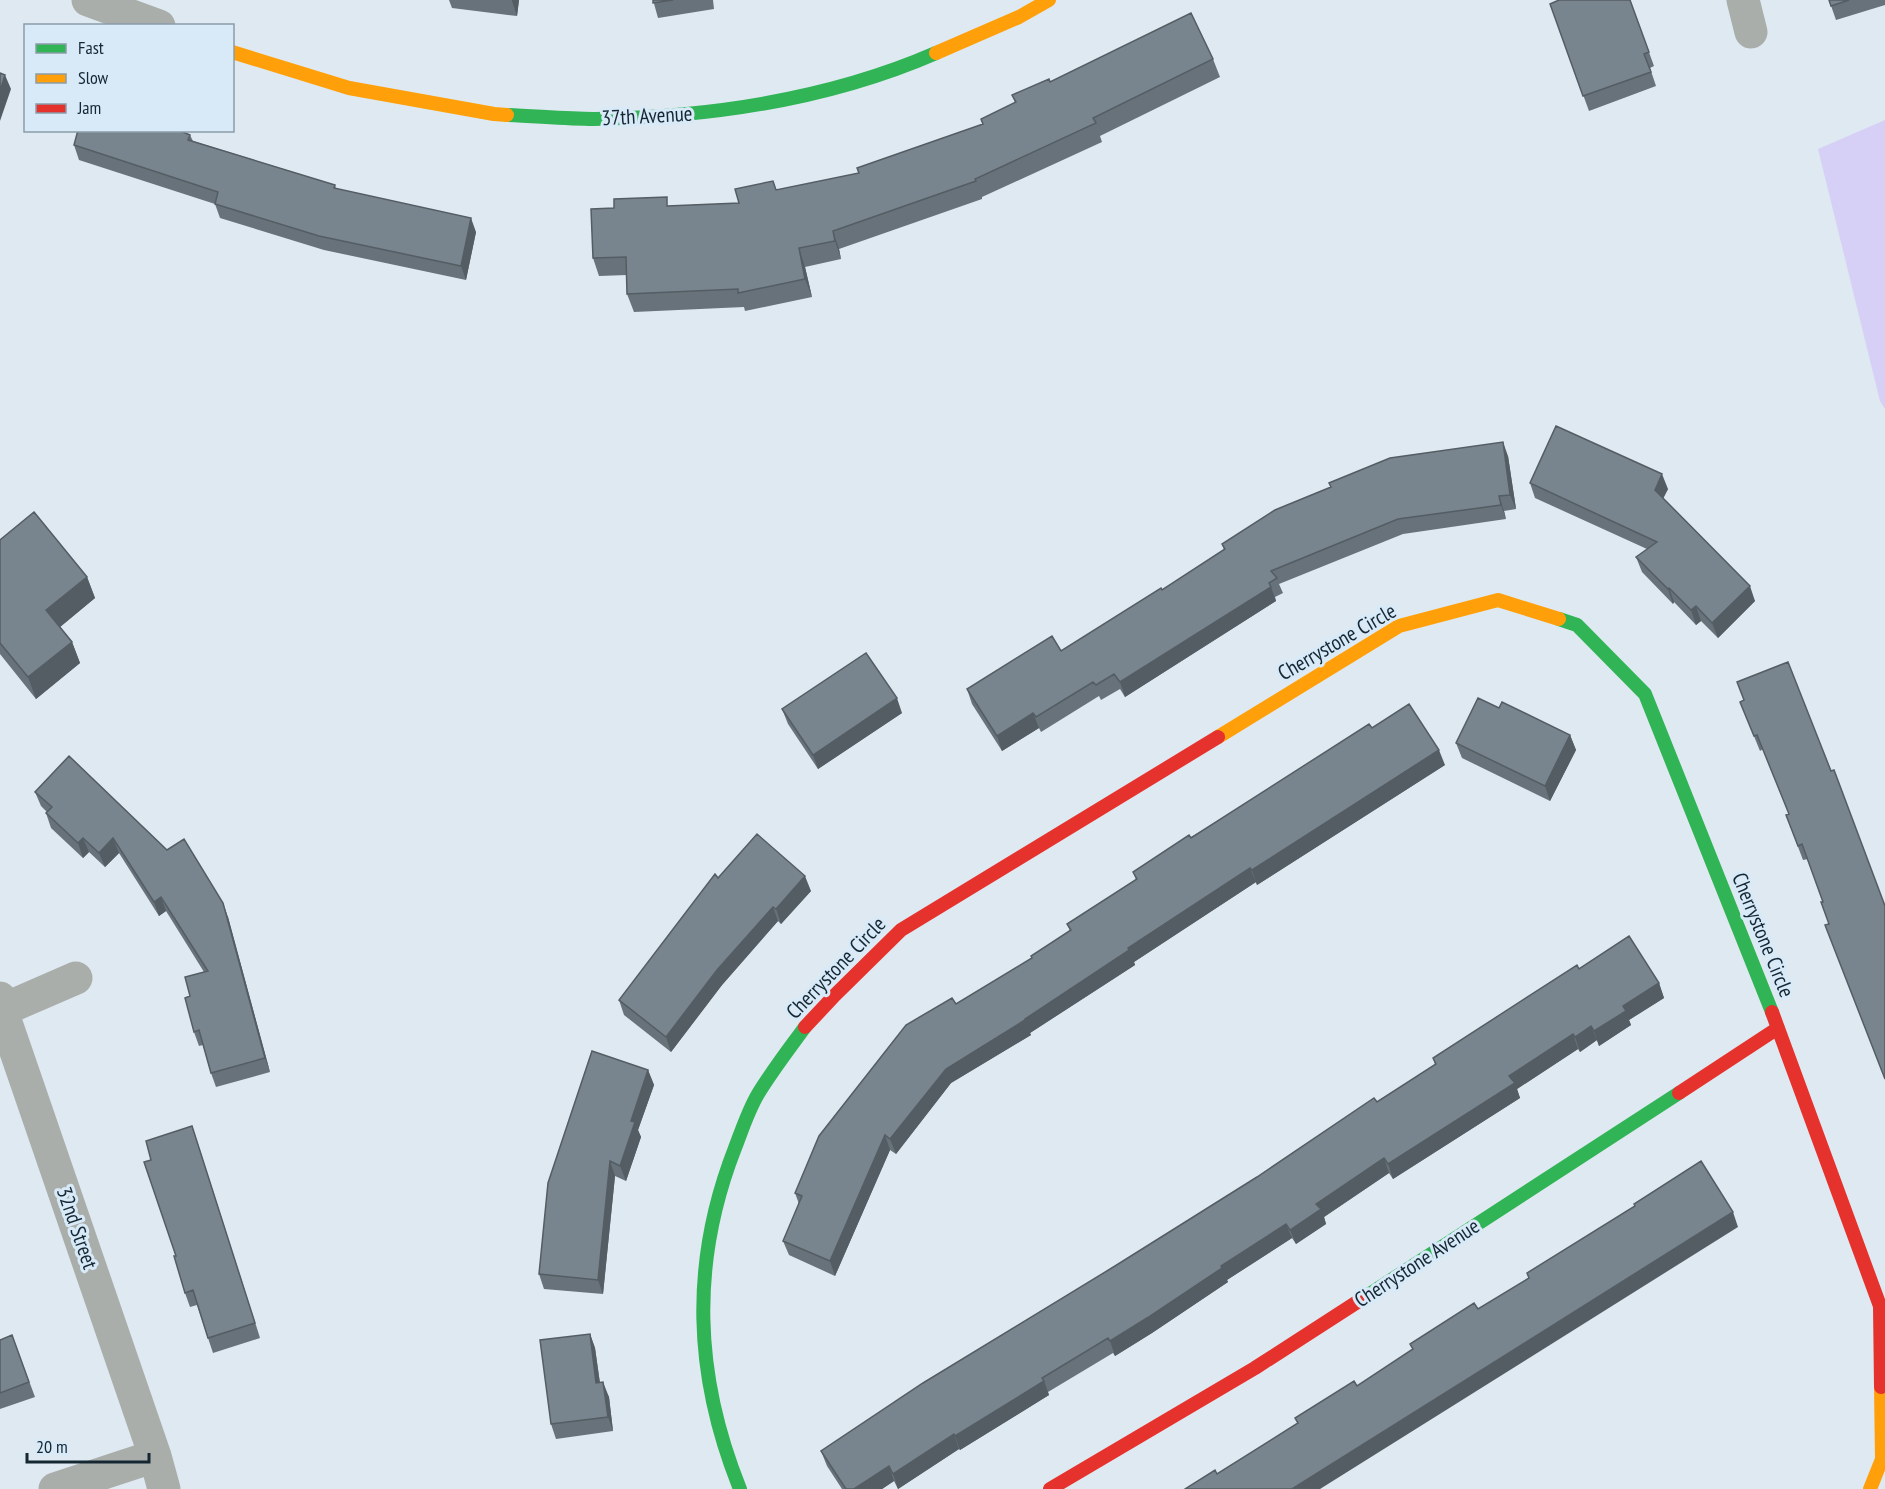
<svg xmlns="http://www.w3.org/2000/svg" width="1885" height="1489" font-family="'PT Sans Narrow',sans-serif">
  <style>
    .green { fill: #d7d0f6 }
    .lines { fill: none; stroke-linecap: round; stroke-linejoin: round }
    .street { stroke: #aaaeab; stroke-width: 33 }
    .fast { stroke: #30b455; stroke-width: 14 }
    .slow { stroke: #ff9f0a; stroke-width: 14 }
    .jam { stroke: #e5322d; stroke-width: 14 }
    .wall { fill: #67727a }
    .shaded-wall { fill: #545d63 }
    .building { fill: #78858e; stroke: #545d63; stroke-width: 1.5 }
    .labels { text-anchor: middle; stroke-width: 6; stroke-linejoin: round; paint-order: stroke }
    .street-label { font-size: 21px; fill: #152733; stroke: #d8eaf8 }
  </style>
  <rect width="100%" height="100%" fill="#dfe9f1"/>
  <path class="green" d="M1885 120V409L1880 401 1818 149Z"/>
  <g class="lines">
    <path class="street" d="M88 0 159 26
      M1743 0 1751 32
      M0 998 2 1011 155 1456 164 1489
      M0 1011 76 978
      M55 1489 155 1456"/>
    <path class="fast" d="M507 115C536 116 565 119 594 119 711 117 828 100 936 53
      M1559 619 1577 625 1645 694 1772 1012
      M1365 1297 1679 1093
      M740 1489C694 1375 690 1263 735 1148 742 1130 748 1111 758 1094 772 1071 789 1049 805 1027"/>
    <path class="slow" d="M232 52 349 88 494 114 507 115
      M936 53 1019 17 1049 0
      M1218 737 1399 626 1498 600 1559 619
      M1870 1489 1882 1459 1881 1387"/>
    <path class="jam" d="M1772 1012 1880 1306 1881 1387
      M805 1027 835 995 901 930 1218 737
      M1679 1093 1778 1028
      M1050 1489 1255 1368 1365 1297"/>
  </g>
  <path class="wall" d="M449 0H519L517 16 452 8Z
    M653 0H713L714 9 658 18Z
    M1630 0 1654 66 1650 68 1656 86 1589 111 1550 4Z
    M1829 0H1885V5L1836 20Z
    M1213 59 1220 77 1100 136 1102 142 982 197V199L839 249 841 259 805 267 812 297 745 311 744 307 634 312 627 294V275L599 276 593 258 670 206 739 203 777 190 859 173 983 124 981 119 1015 103 1012 95 1050 82Z
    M190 135 193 141 335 185 336 189 476 232 466 280 324 250 220 218 215 204 79 160 74 145Z
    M1508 456 1516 509 1504 511 1506 519 1403 534 1279 584 1283 593 1275 597 1276 601 1125 697 1120 689 1101 700 1099 696 1041 732 1039 728 1002 751 972 704 967 689 1061 651 1162 590 1224 550 1222 544Z
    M1530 483 1668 489 1663 498 1755 601 1718 638 1701 621 1696 625 1674 602 1673 604 1642 572 1636 557 1647 549 1535 498Z
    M0 540 87 577 95 598 60 627 72 642 80 663 36 699 0 654Z
    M1788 662 1829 924 1823 902 1808 859 1803 860 1786 815 1789 814 1763 749 1760 751 1740 702 1744 700Z
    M1499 708 1570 735 1576 750 1550 801 1462 758 1456 743Z
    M782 709 902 713 818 769 788 724Z
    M1372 728 1445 765 1257 885 1256 882 1134 962 1135 965 1030 1033 1031 1035 951 1083 896 1154 890 1150 835 1276 789 1255 783 1241 799 1204 795 1193 956 1004 1032 958 1070 931 1067 924 1136 880 1133 872Z
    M69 756 228 917 270 1072 216 1087 211 1073 203 1045 199 1046 194 1032 190 996 204 972 166 911 159 916 119 853 105 867 89 852 83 858 51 828 46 813 47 812 41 806 35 792Z
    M718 878 811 891 781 924 778 921 722 985 671 1052 624 1015 619 1000Z
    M1579 969 1659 983 1664 998 1629 1020 1631 1025 1599 1046 1597 1040 1580 1052 1578 1049 1517 1089 1520 1098 1393 1179 1389 1173 1324 1217 1326 1224 1296 1244 1292 1238 1227 1280 1228 1282 1152 1333 1115 1356 1113 1353 1048 1392 1049 1395 960 1450 959 1449 898 1489 894 1481 882 1489H842L827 1466 821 1451 1435 1065 1433 1058Z
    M648 1070 654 1085 638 1130 641 1137 626 1181 615 1176 603 1294 544 1289 539 1274Z
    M192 1126 260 1338 213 1353 197 1305 190 1307 185 1293 151 1160Z
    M590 1334 595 1348 600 1383 609 1397 613 1431 556 1439 551 1424Z
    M12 1335 35 1397 0 1409V1340Z"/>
  <path class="shaded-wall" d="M512 0H519L517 16 512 1Z
    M5 75 11 89 0 121V91Z
    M471 218 476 232 466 280 461 266Z
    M833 231 839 249 841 259 835 241Z
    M799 248 805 267 812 297 805 279Z
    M1503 442 1508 456 1516 509 1510 495Z
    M1662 474 1668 489 1660 505 1655 490Z
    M1499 496 1504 511 1506 519 1501 505Z
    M87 577 95 598 54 632 46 610Z
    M1750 586 1755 601 1718 638 1712 623Z
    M1271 587 1276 601 1125 697 1120 682Z
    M1669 588 1674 602 1673 604 1668 589Z
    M1696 606 1701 621 1696 625 1691 610Z
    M72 642 80 663 36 699 28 677Z
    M897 698 902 713 818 769 813 755Z
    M1033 713 1039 728 1002 751 997 736Z
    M1570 735 1576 750 1550 801 1545 786Z
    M1439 750 1445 765 1257 885 1252 870Z
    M83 838 89 852 83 858 78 843Z
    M113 838 119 853 105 867 99 853Z
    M1250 868 1256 882 1134 962 1135 965 1030 1033 1031 1035 951 1083 896 1154 890 1139 946 1069 1025 1019 1128 948Z
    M805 876 811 891 781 924 776 909Z
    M161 897 166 911 159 916 154 902Z
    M223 903 228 917 270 1072 265 1058Z
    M773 907 778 921 722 985 671 1052 666 1037 717 970Z
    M1659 983 1664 998 1629 1020 1631 1025 1599 1046 1594 1031 1623 1006Z
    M1591 1026 1597 1040 1580 1052 1575 1037Z
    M1573 1034 1578 1049 1517 1089 1520 1098 1393 1179 1388 1164 1509 1076Z
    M648 1070 654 1085 638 1130 641 1137 626 1181 620 1166 631 1121Z
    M192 1126 197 1141 260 1338 255 1323Z
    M885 1135 890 1150 835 1276 830 1261Z
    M1384 1158 1389 1173 1324 1217 1326 1224 1296 1244 1290 1230 1316 1204Z
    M610 1161 615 1176 603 1294 598 1280Z
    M1733 1212 1738 1227 1320 1489H1292Z
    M1286 1224 1292 1238 1227 1280 1228 1282 1152 1333 1115 1356 1110 1341 1221 1266Z
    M590 1334 595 1348 602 1398 596 1383Z
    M1044 1381 1049 1395 960 1450 955 1436Z
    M603 1382 609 1397 613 1431 608 1417Z
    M954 1434 959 1449 898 1489 893 1474Z
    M889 1466 894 1481 882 1489H854Z"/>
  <path class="building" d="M653 0H673L653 3Z
    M1559 0H1630L1649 52 1644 54 1651 72 1583 96 1550 4Z
    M1829 0H1849L1831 6Z
    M1191 13 1213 59 1093 118 1096 123 975 179 976 181 833 231 835 241 799 248 805 279 738 293V289L627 294 626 257 593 258 591 209 614 208V199L667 197V206L739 203 735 189 773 181 776 190 859 173 857 168 983 124 981 119 1016 102 1012 95 1049 79 1050 82Z
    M0 73 5 75 0 91Z
    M78 130H178L190 135 188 140 335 185 334 188 471 218 461 266 319 236 215 204 218 192 74 145Z
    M1556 426 1662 474 1655 490 1750 586 1712 623 1696 606 1691 610 1669 588 1668 589 1636 557 1657 542 1530 483Z
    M1503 442 1510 495 1499 496 1501 505 1398 519 1271 571 1277 578 1269 583 1271 587 1120 682 1114 674 1096 685 1093 682 1036 717 1033 713 997 736 967 689 1052 636 1061 651 1161 588 1162 590 1225 549 1222 544 1275 510 1331 487 1329 483 1390 458Z
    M34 512 87 577 46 610 72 642 28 677 0 643V540Z
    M866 653 897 698 813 755 782 709Z
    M1788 662 1831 771 1834 770 1885 906V1079L1825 925 1829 924 1821 902H1823L1802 844 1798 846 1786 815 1789 814 1757 735 1754 736 1740 702 1744 700 1737 682Z
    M1478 698 1499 708 1502 702 1570 735 1545 786 1456 743Z
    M1409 704 1439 750 1252 870 1250 868 1128 948 1129 950 1025 1019V1020L946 1069 890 1139 885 1135 830 1261 783 1241 802 1196 795 1193 819 1136 906 1025 952 998 956 1004 1032 958 1031 956 1071 930 1067 924 1137 879 1133 872 1189 835 1191 838 1369 724 1372 728Z
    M69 756 167 850 184 839 223 903 265 1058 211 1073 199 1030 194 1032 185 998 190 996 185 977 208 971 161 897 154 902 113 838 99 853 83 838 78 843 46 813 52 807 35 792Z
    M757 834 805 876 776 909 773 907 717 970 666 1037 619 1000 715 874 718 878Z
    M1629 936 1659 983 1623 1006 1626 1011 1594 1031 1591 1026 1575 1037 1573 1034 1509 1076 1515 1083 1388 1164 1384 1158 1316 1204 1321 1209 1290 1230 1286 1224 1221 1266 1222 1268 1147 1318 1110 1341 1108 1338 1042 1378 1044 1381 955 1436 954 1434 893 1474 889 1466 854 1489H846L821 1451 923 1383 1115 1266 1257 1177 1374 1098 1377 1102 1436 1064 1433 1058 1577 965 1579 969Z
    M592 1051 648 1070 631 1121 635 1122 620 1166 610 1161 598 1280 539 1274 548 1183Z
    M192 1126 255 1323 208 1338 193 1290 185 1293 174 1256H176L144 1162 151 1160 146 1141Z
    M1701 1161 1733 1212 1292 1489H1185L1215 1470 1217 1474 1298 1423 1295 1418 1354 1381 1357 1386 1413 1349 1410 1344 1474 1303 1478 1309 1529 1278 1527 1273 1635 1206 1634 1204Z
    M590 1334 596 1383 603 1382 608 1417 551 1424 540 1340Z
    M12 1335 29 1382 0 1393V1340Z"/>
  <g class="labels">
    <g class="street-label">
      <text transform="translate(647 116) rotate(-3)" y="7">37th Avenue</text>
      <text transform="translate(1337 642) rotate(-30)" y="7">Cherrystone Circle</text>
      <text transform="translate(1763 935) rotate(68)" y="7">Cherrystone Circle</text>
      <text transform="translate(836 968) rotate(-46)" y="7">Cherrystone Circle</text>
      <text transform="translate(77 1228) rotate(71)" y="7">32nd Street</text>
      <text transform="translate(1417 1263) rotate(-33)" y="7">Cherrystone Avenue</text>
    </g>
  </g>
  <rect x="24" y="24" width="210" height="108" fill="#d8eaf8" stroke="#8a9ca9" stroke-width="1.5"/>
  <rect x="36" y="44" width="30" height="9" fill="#30b455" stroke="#8a9ca9" stroke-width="1.5"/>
  <text x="78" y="54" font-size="18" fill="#152733">Fast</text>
  <rect x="36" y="74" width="30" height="9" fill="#ff9f0a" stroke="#8a9ca9" stroke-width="1.5"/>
  <text x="78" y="84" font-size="18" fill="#152733">Slow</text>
  <rect x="36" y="104" width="30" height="9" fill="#e5322d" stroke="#8a9ca9" stroke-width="1.5"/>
  <text x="78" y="114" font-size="18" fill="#152733">Jam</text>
  <path d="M27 1453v9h122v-9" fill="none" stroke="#152733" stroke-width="3"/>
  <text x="36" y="1453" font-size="18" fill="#152733" stroke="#d8eaf8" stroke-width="4.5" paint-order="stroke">20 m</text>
</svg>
